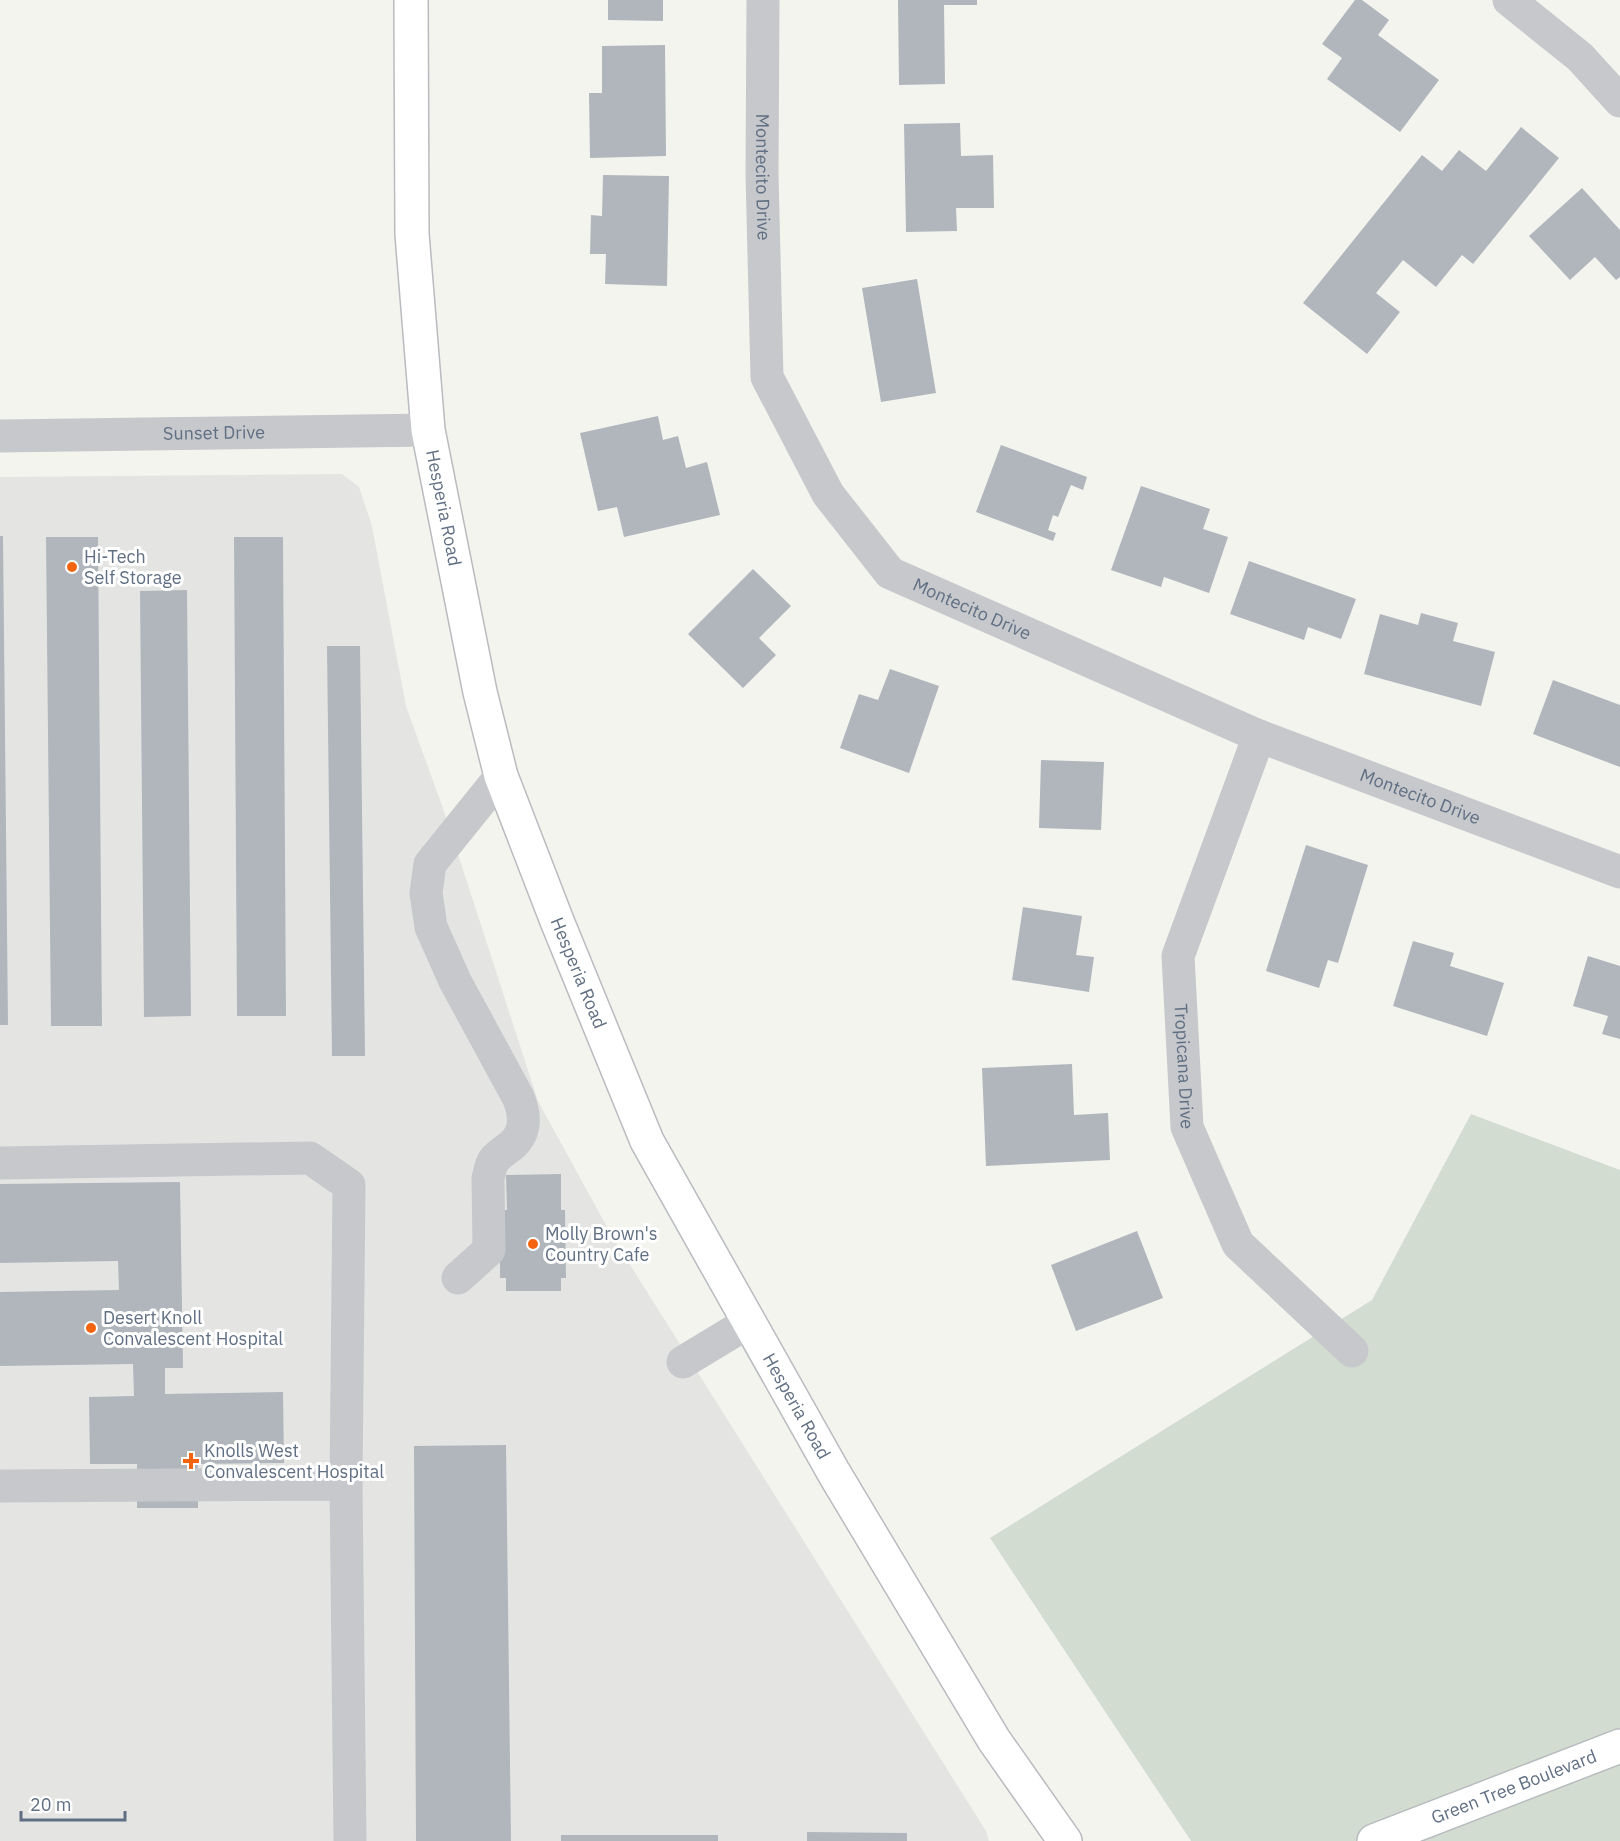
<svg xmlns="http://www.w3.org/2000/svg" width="1620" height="1841" font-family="'IBM Plex Sans',sans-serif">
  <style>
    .built { fill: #e4e5e3 }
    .green { fill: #d3dcd0 }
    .building { fill: #b0b6bc }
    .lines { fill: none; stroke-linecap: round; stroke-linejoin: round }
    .major-casing { stroke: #b8bbbf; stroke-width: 36 }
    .minor { stroke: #c6c8cc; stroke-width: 33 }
    .major { stroke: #fff; stroke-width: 33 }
    .poi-dot { fill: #f46410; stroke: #fff; stroke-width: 2 }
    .labels { text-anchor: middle; stroke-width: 6; stroke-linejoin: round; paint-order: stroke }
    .street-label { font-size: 18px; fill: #606f83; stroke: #fff }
    .poi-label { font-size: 18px; fill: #606f83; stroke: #fff; text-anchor: start }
  </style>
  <rect width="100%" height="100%" fill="#f4f4ef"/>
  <path class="built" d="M342 474 359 487 372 526 406 706 445 814 538 1101 612 1236 986 1831 989 1841H0V477Z"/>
  <path class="green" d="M1471 1114 1620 1170V1841H1191L990 1538 1372 1300Z"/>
  <path class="building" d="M608 0H663V21L608 20Z
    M898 0H977V5H944L945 84 899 85Z
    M1355 0H1362L1389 20 1378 35 1439 80 1400 132 1327 79 1342 58 1322 44Z
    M665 45 666 156 590 158 589 93H602V46Z
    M960 123 961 156 993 155 994 208H956L957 231 906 232 904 124Z
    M1521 127 1559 158 1473 264 1462 255 1436 287 1403 260 1376 293 1400 312 1367 354 1303 303 1422 155 1442 171 1459 150 1486 171Z
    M603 175 669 176 667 286 605 284 606 254H590L591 215 602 216Z
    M1582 188 1620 230V277L1616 280 1595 257 1570 280 1529 236Z
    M917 279 936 393 881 402 862 288Z
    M658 416 663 440 678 436 686 468 707 462 720 515 624 537 617 507 598 511 580 433Z
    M1001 445 1087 477 1083 490 1071 485 1058 517 1053 515 1048 530 1056 533 1053 541 976 512Z
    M1141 486 1210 509 1203 529 1228 537 1209 593 1164 577 1161 587 1111 570Z
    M0 536H3L8 1025H0Z
    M46 537H98L102 1026H51Z
    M234 537H283L286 1016H237Z
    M1249 561 1356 599 1341 639 1308 627 1304 640 1230 614Z
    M753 569 791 606 759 638 776 655 743 688 688 634Z
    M187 590 191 1016 144 1017 140 591Z
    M1421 613 1458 623 1453 641 1495 652 1481 706 1364 674 1380 614 1418 625Z
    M327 646H360L365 1056H332Z
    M890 669 939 686 909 773 840 748 859 694 878 700Z
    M1553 680 1620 705V767L1533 734Z
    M1041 760 1104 762 1101 830 1039 828Z
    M1306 845 1368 865 1338 963 1328 960 1319 988 1266 971Z
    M1023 907 1082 916 1076 955 1094 957 1089 992 1012 980Z
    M1413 941 1454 953 1450 966 1504 983 1487 1036 1393 1006Z
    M1588 956 1620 966V1039L1602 1034 1608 1016 1573 1006Z
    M1072 1064 1074 1115 1108 1113 1110 1160 986 1166 982 1068Z
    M561 1174V1210H565L566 1278H561V1291H506V1278H500V1210H507L506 1175Z
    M180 1182 183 1368H165V1394L283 1392 284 1463 198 1464V1508H137V1464H90L89 1397 134 1396 133 1364 0 1366V1292L119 1290 118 1261 0 1263V1184Z
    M1137 1231 1163 1298 1076 1331 1051 1265Z
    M506 1445 511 1841H416L414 1446Z
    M807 1832 907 1833V1841H807Z
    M561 1835H718V1841H561Z"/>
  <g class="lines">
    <g class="major-casing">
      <g id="major">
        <path id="s4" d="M411 0 412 234 428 430 480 692 501 776 557 921 647 1141 834 1473 994 1740 1065 1841"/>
        <path id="s5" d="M1374 1841 1620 1746"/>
      </g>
    </g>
    <g class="minor">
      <path id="s1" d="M763 0 762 174 767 377 828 494 890 573 1259 736 1620 872"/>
      <path d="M1509 0 1580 57 1620 101"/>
      <path id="s2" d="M0 436 428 430"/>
      <path id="s3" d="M1259 736 1178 956 1187 1127 1238 1244 1352 1351"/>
      <path d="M0 1163 310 1158 349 1185 346 1484"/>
      <path d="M458 1278 489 1250 488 1178C490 1172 490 1166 494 1160 499 1154 506 1150 512 1145 527 1132 525 1113 518 1097L455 981 431 927 426 893 430 864 501 776"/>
      <path d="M683 1362 749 1322"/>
      <path d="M0 1486 346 1484 350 1841"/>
    </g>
    <use href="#major" class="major"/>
  </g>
  <g class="poi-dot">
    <circle cx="72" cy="567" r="6"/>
    <circle cx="533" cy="1244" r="6"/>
    <circle cx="91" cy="1328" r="6"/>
    <path d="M188 1452h6v6h6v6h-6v6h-6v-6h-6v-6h6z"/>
  </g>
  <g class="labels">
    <g class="street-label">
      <text dy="6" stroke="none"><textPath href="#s1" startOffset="177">Montecito Drive</textPath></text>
      <text dy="6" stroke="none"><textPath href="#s2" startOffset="214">Sunset Drive</textPath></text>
      <text dy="6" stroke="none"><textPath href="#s4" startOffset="510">Hesperia Road</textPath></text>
      <text dy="6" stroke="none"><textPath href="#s1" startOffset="699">Montecito Drive</textPath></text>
      <text dy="6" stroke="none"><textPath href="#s1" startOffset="1185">Montecito Drive</textPath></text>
      <text dy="6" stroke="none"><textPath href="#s4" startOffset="996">Hesperia Road</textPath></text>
      <text dy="6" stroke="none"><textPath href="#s3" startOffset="345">Tropicana Drive</textPath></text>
      <text dy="6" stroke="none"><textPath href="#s4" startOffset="1482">Hesperia Road</textPath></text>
      <text dy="6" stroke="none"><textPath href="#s5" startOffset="150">Green Tree Boulevard</textPath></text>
    </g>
    <g class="poi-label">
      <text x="84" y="563">Hi-Tech<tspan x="84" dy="21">Self Storage</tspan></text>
      <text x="545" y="1240">Molly Brown's<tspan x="545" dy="21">Country Cafe</tspan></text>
      <text x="103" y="1324">Desert Knoll<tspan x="103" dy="21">Convalescent Hospital</tspan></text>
      <text x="204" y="1457">Knolls West<tspan x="204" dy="21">Convalescent Hospital</tspan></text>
    </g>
  </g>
  <path d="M21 1811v9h104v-9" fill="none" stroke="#606f83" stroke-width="3"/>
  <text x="30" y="1811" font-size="18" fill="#606f83" stroke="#ffffff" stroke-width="4.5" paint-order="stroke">20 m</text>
</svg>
